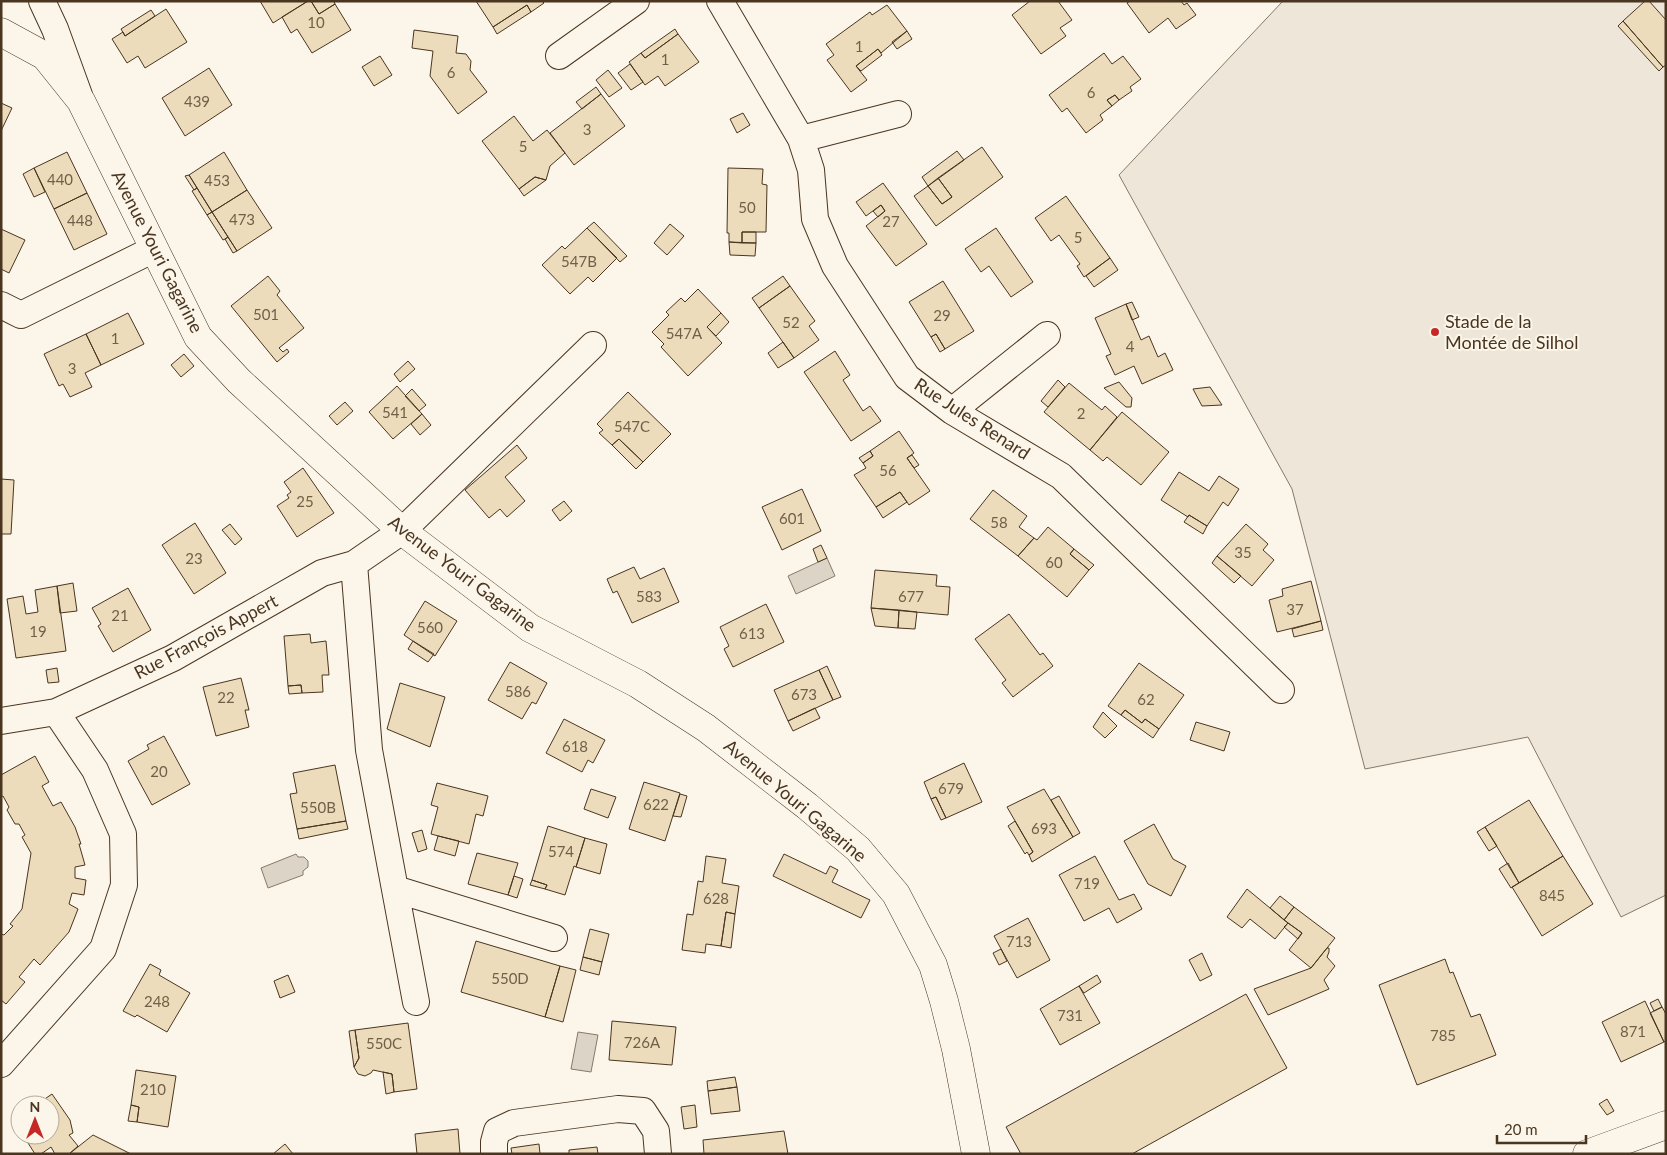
<svg xmlns="http://www.w3.org/2000/svg" width="1667" height="1155" font-family="Lato,sans-serif">
  <style>
    .green { fill: #ede6d9; stroke: #887966 }
    .water { fill: #dcd4c6; stroke: #887966 }
    .building { fill: #ecdcbc; stroke: #4a3520 }
    .lines { fill: none; stroke-linecap: round; stroke-linejoin: round }
    .minor-casing { stroke: #4a3520; stroke-width: 28 }
    .tertiary-casing { stroke: #4a3520; stroke-width: 29 }
    .secondary-casing { stroke: #4a3520; stroke-width: 29 }
    .minor { stroke: #fbf6e9; stroke-width: 26 }
    .tertiary { stroke: #fbf6e9; stroke-width: 28 }
    .secondary { stroke: #fbf6e9; stroke-width: 28 }
    .poi-dot { fill: #c62828; stroke: #fbf6e9; stroke-width: 2 }
    .labels { text-anchor: middle; stroke-width: 4; stroke-linejoin: round; paint-order: stroke }
    .number-label { font-size: 15px; fill: #725f47 }
    .street-label { font-size: 18px; fill: #4a3520; stroke: #fbf6e9 }
    .poi-label { font-size: 18px; fill: #4a3520; stroke: #fbf6e9; text-anchor: start }
  </style>
  <rect width="100%" height="100%" fill="#fbf6e9"/>
  <path class="green" d="M1283 1H1666V895L1621 917 1528 737 1365 769 1292 489 1119 175Z"/>
  <path class="water" d="M827 558 835 576 796 594 788 576Z
    M296 854 298 857H304L308 861V867L303 871V875L268 888 261 868Z
    M578 1032 598 1035 591 1072 571 1069Z"/>
  <path class="building" d="M260 1H308L273 23Z
    M308 1H311L319 14 335 4 351 30 312 53 297 29 291 33 282 17Z
    M311 1H334L335 4 319 14Z
    M476 1H542L544 3 531 12 527 5 493 27Z
    M1030 1H1058L1072 20 1060 28 1066 36 1041 54 1012 15Z
    M1130 1H1181L1184 5 1187 3 1196 15 1176 29 1168 18 1149 33 1127 3Z
    M1645 1H1649L1666 20V65L1663 67 1623 21Z
    M527 5 531 12 497 34 493 27Z
    M887 5 907 31 881 53 878 49 856 66 867 80 851 92 827 60 834 55 826 44 870 12 872 15Z
    M166 9 187 42 145 68 138 56 127 63 112 39 123 32 125 36Z
    M151 10 155 16 125 36 121 29Z
    M1623 21 1663 67 1659 71 1618 26Z
    M675 29 678 34 645 58 641 53Z
    M414 30 458 36 456 53 466 54 471 61 470 70 487 92 458 114 430 76 433 51 412 48Z
    M907 31 912 39 897 49 892 42Z
    M678 34 699 62 665 86 658 76 645 85 629 62 641 53 645 58Z
    M878 49 882 55 861 71 856 66Z
    M1104 53 1112 64 1123 56 1141 79 1130 87 1132 91 1119 100 1115 95 1107 100 1112 106 1100 115 1103 120 1086 133 1067 108 1062 112 1049 95Z
    M380 56 392 75 374 86 362 67Z
    M630 64 643 82 631 90 618 73Z
    M209 68 232 105 185 136 162 98Z
    M608 70 622 88 609 97 596 80Z
    M596 87 601 94 582 109 576 102Z
    M601 94 625 126 574 165 550 133Z
    M1115 95 1119 100 1112 106 1107 100Z
    M1 103 12 108 1 131Z
    M743 113 750 125 737 133 730 119Z
    M514 116 533 141 547 130 565 153 550 166 546 180 535 177 519 189 482 141Z
    M982 147 1003 177 936 226 914 196 928 186 942 204 952 197 938 178Z
    M957 151 964 160 928 186 922 177Z
    M67 152 87 193 54 209 34 168Z
    M224 152 247 190 212 212 189 175Z
    M34 168 45 192 34 197 23 174Z
    M728 168 763 169 762 184 767 185 766 232H742V243L729 242V233H727Z
    M189 175 197 188 194 190 185 176Z
    M535 177 546 180 524 196 519 189Z
    M938 178 952 197 942 204 928 186Z
    M883 183 927 244 896 266 866 226 885 211 881 205 866 216 856 202Z
    M197 188 212 212 207 215 192 191Z
    M247 190 272 228 237 251 212 212Z
    M87 193 107 234 74 250 54 209Z
    M1066 196 1110 258 1084 277 1077 266 1080 264 1059 235 1051 241 1035 218Z
    M881 205 885 211 878 217 873 211Z
    M212 212 228 237 225 239 223 240 207 215Z
    M594 222 627 256 620 262 587 228Z
    M670 224 684 236 667 255 654 243Z
    M587 228 617 258 593 282 588 277 570 294 542 265 562 246 565 249Z
    M996 228 1033 282 1011 297 989 266 981 272 965 249Z
    M1 229 25 240 9 273 1 269Z
    M742 232H756V243H742Z
    M228 237 237 251 233 253 225 239Z
    M729 242 756 243 755 256 730 255Z
    M1110 258 1118 270 1094 287 1086 276Z
    M268 276 280 291 277 295 304 328 279 348 283 352 287 349 289 352 277 362 231 306Z
    M783 276 790 286 759 308 752 298Z
    M943 281 974 331 945 349 936 334 931 337 909 302Z
    M790 286 815 321 809 326 819 340 794 358 759 308Z
    M698 289 721 313 707 327 722 343 688 376 661 347 664 344 652 332 669 315 666 312 681 298 685 302Z
    M1132 302 1139 317 1132 320 1126 304Z
    M1126 304 1141 340 1149 336 1158 357 1165 353 1173 370 1142 384 1134 366 1115 375 1106 356 1111 354 1095 318Z
    M128 313 144 344 101 365 86 334Z
    M721 313 729 322 716 336 707 327Z
    M86 334 101 365 85 373 92 387 70 397 63 384 59 386 44 354Z
    M936 334 945 349 940 352 931 337Z
    M783 342 794 358 778 368 768 353Z
    M835 351 850 375 843 380 863 411 870 406 881 421 851 441 804 372Z
    M184 354 194 366 181 377 171 365Z
    M408 361 415 369 400 382 394 374Z
    M1058 380 1065 387 1048 407 1041 401Z
    M1119 382 1132 398 1131 407H1126L1104 388Z
    M1069 383 1102 410 1105 406 1117 417 1090 450 1044 412Z
    M397 386 422 414 393 439 369 412Z
    M1210 387 1222 405 1202 406 1193 389Z
    M412 389 426 405 419 411 405 396Z
    M628 392 671 434 643 462 619 439 612 445 599 433 603 430 597 424Z
    M345 402 353 411 337 425 329 416Z
    M1122 412 1169 452 1141 485 1107 457 1103 461 1090 450Z
    M422 414 431 425 420 435 411 424Z
    M899 431 914 453 907 458 930 491 909 505 900 492 876 507 854 475 866 468 863 463 873 456 870 451Z
    M619 439 643 462 636 469 612 445Z
    M517 445 527 458 505 477 525 501 507 517 500 509 489 518 465 490Z
    M870 451 873 456 863 463 859 458Z
    M912 455 919 465 914 468 907 458Z
    M303 468 334 513 297 537 277 506 289 498 287 495 291 492 284 482Z
    M1179 472 1209 491 1219 476 1239 489 1228 506 1223 502 1207 526 1189 515 1188 517 1161 500Z
    M1 479 14 480 11 534H1Z
    M802 489 821 531 782 550 762 507Z
    M993 490 1027 516 1019 527 1034 538 1018 556 970 519Z
    M900 492 907 502 883 518 876 507Z
    M564 501 572 511 560 521 552 510Z
    M1189 515 1207 526 1203 534 1184 522Z
    M195 523 226 573 194 594 162 545Z
    M230 524 242 539 235 545 222 530Z
    M1246 524 1268 544 1263 550 1274 560 1252 586 1217 556Z
    M1048 527 1074 549 1070 554 1089 570 1067 597 1018 556 1034 538 1037 540Z
    M821 545 827 558 818 562 813 549Z
    M1074 549 1094 565 1089 570 1070 554Z
    M1217 556 1241 576 1234 583 1212 563Z
    M634 567 640 579 664 568 679 602 632 623 617 591 613 593 607 579Z
    M875 570 937 575 936 586 950 587 948 615 871 608Z
    M1311 581 1321 621 1277 632 1269 600 1283 596 1282 589Z
    M73 583 77 611 60 613 57 586Z
    M57 586 66 651 16 658 7 599 23 596 26 614 38 612 35 590Z
    M128 588 151 630 113 652 98 626 101 624 92 608Z
    M425 601 457 621 435 656 404 635Z
    M766 604 784 642 733 667 724 649 729 646 720 627Z
    M871 608 899 610 898 628 875 626Z
    M899 610 917 612 915 629 898 628Z
    M1009 614 1040 655 1043 653 1053 666 1013 697 1002 683 1006 680 975 639Z
    M1321 621 1323 630 1294 637 1292 629Z
    M310 634 311 643 326 641 329 675H322L323 692 302 693 301 685 288 686 284 636Z
    M413 641 434 654 428 662 408 649Z
    M510 662 547 683 536 704 532 702 522 719 488 700Z
    M1139 663 1184 695 1159 729 1145 719 1142 723 1125 710 1121 715 1108 706Z
    M827 666 841 697 833 700 819 670Z
    M57 668 59 682 48 683 46 670Z
    M819 670 833 700 788 721 774 690Z
    M241 678 249 710H245L249 727 216 736 203 687Z
    M400 683 445 697 430 747 387 729Z
    M301 685 302 693 289 694 288 686Z
    M815 708 820 718 793 731 788 721Z
    M1125 710 1142 723 1145 719 1159 729 1153 738 1121 715Z
    M1103 712 1117 726 1105 738 1093 727Z
    M564 719 605 740 593 763 588 760 582 772 546 753Z
    M1196 722 1230 732 1224 751 1190 740Z
    M164 736 190 784 152 805 128 761 149 749 147 745Z
    M35 756 49 782 42 786 53 806 61 802 75 827 81 844H79L85 865 75 867V878L86 880 84 895 72 893 69 904 78 909 69 932 40 965 34 959 19 977 25 982 6 1004 1 1000V934L4 935 13 926 10 924 22 909 31 853 22 837 25 835 19 824H15L7 810 9 807 3 796 1 797V775Z
    M964 763 982 802 946 818 936 797 931 799 924 782Z
    M335 765 346 821 297 829 290 794 297 793 293 773Z
    M644 782 680 793 665 841 629 829Z
    M437 783 488 796 483 816 476 814 469 844 431 834 438 807 431 805Z
    M591 789 616 797 608 818 584 809Z
    M1044 789 1073 837 1032 862 1029 855 1033 852 1007 807Z
    M680 794 687 796 681 817 673 816Z
    M1059 796 1080 833 1073 837 1051 800Z
    M936 797 946 818 941 820 931 799Z
    M1529 800 1563 856 1519 883 1485 827Z
    M346 821 348 829 299 839 297 829Z
    M1015 821 1033 852 1029 855 1027 852 1025 854 1008 826Z
    M1154 824 1173 859 1186 866 1171 896 1148 884 1124 841Z
    M548 826 585 838 576 867 574 866 565 895 545 889 547 885 532 880Z
    M1485 827 1497 846 1489 851 1477 832Z
    M422 830 427 849 418 852 412 833Z
    M438 836 459 841 455 856 434 850Z
    M585 838 607 844 600 874 576 867Z
    M477 853 518 863 508 895 468 884Z
    M784 854 826 874 830 866 838 870 832 882 870 900 861 918 773 876Z
    M706 856 726 859 722 883 739 886 735 914 726 912 721 946 706 944 705 953 682 950 687 914 693 915 698 881 703 882Z
    M1095 856 1119 900 1134 894 1142 909 1117 923 1109 908 1084 921 1059 875Z
    M1563 856 1593 904 1542 936 1512 887Z
    M1508 863 1519 883 1511 888 1499 869Z
    M514 876 523 879 517 898 508 895Z
    M532 880 547 885 545 889 530 885Z
    M1247 889 1288 923 1275 939 1250 919 1242 928 1227 917Z
    M1280 896 1294 907 1284 920 1270 908Z
    M1294 907 1335 938 1311 968 1289 950 1302 933 1284 920Z
    M726 912 735 914 731 948 721 946Z
    M1028 918 1050 960 1017 978 994 936Z
    M1288 923 1302 933 1298 939 1284 927Z
    M590 929 609 934 602 962 583 957Z
    M476 941 560 966 545 1017 461 992Z
    M1327 948H1329V952L1327 957 1335 966 1324 980 1329 989 1268 1015 1254 989 1311 968Z
    M1001 949 1007 961 999 965 993 953Z
    M1202 953 1212 975 1200 981 1189 960Z
    M583 957 602 962 599 975 580 970Z
    M1445 959 1450 973 1453 972 1471 1017 1480 1014 1496 1055 1417 1085 1379 985Z
    M150 964 161 970 159 975 190 993 167 1032 137 1015 135 1017 123 1011Z
    M560 966 576 970 563 1022 545 1017Z
    M288 975 295 992 280 998 274 981Z
    M1097 975 1101 982 1084 993 1079 986Z
    M1079 986 1100 1023 1060 1045 1040 1009Z
    M1246 994 1287 1068 1132 1154H1021L1006 1127Z
    M1658 999 1662 1007 1654 1011 1650 1003Z
    M1645 1001 1664 1042 1621 1062 1602 1022Z
    M1662 1007 1666 1014V1041L1664 1042 1650 1013Z
    M612 1021 676 1027 672 1065 609 1060Z
    M408 1023 417 1089 394 1092 392 1074 373 1070 371 1073 365 1076 358 1074 354 1067 359 1058 355 1030Z
    M355 1030 359 1058 354 1067 349 1031Z
    M136 1070 176 1076 168 1127 137 1122 139 1107 131 1105Z
    M383 1072 392 1074 394 1092 386 1094Z
    M735 1077 737 1087 708 1091 707 1081Z
    M737 1087 740 1111 711 1114 708 1091Z
    M52 1094 70 1120 73 1133 69 1135 78 1146 69 1154H55L51 1147 41 1154H35L23 1135H50V1105H36Z
    M1607 1099 1614 1111 1607 1115 1599 1104Z
    M131 1105 139 1107 137 1122 128 1121Z
    M695 1105 697 1127 684 1129 681 1107Z
    M458 1129 460 1154H417L415 1134Z
    M784 1131 788 1154H704L703 1140Z
    M93 1135 131 1154H69Z
    M285 1144 293 1154H273Z
    M539 1144 540 1154H512L511 1148Z
    M597 1147 598 1154H569V1150Z"/>
  <g class="lines">
    <g class="minor-casing">
      <path id="minor" d="M42 1 55 29 79 95
        M720 1 801 139 811 170 815 219 835 266 907 377 952 411 1061 476 1281 690
        M559 56 636 1
        M801 139 898 114
        M1 305 21 315 154 249
        M952 411 1047 335
        M354 564 369 750 416 1002
        M1 721 56 712 173 658 322 573 354 564 402 531 593 345
        M395 889 554 938
        M1 1064 103 949 124 885 123 834 95 770 56 712
        M494 1154V1142L497 1131 514 1123 618 1109 643 1111 656 1131 658 1154"/>
    </g>
    <g class="tertiary-casing">
      <path id="tertiary" d="M1 32 45 56 81 101 198 337 239 381 402 531 530 628 638 684 706 728 807 806 858 849 896 894 933 965 944 1001 956 1049 976 1154"/>
    </g>
    <g class="secondary-casing">
      <path id="secondary" d="M1587 1154 1666 1125"/>
    </g>
    <use href="#minor" class="minor"/>
    <use href="#tertiary" class="tertiary"/>
    <use href="#secondary" class="secondary"/>
  </g>
  <circle class="poi-dot" cx="1435" cy="332" r="5"/>
  <g class="labels">
    <g class="number-label">
      <text x="316" y="28">10</text>
      <text x="859" y="52">1</text>
      <text x="665" y="65">1</text>
      <text x="451" y="78">6</text>
      <text x="1091" y="98">6</text>
      <text x="197" y="107">439</text>
      <text x="587" y="135">3</text>
      <text x="523" y="152">5</text>
      <text x="60" y="185">440</text>
      <text x="217" y="186">453</text>
      <text x="747" y="213">50</text>
      <text x="242" y="225">473</text>
      <text x="80" y="226">448</text>
      <text x="891" y="227">27</text>
      <text x="1078" y="243">5</text>
      <text x="579" y="267">547B</text>
      <text x="266" y="320">501</text>
      <text x="942" y="321">29</text>
      <text x="791" y="328">52</text>
      <text x="684" y="339">547A</text>
      <text x="115" y="344">1</text>
      <text x="1130" y="352">4</text>
      <text x="72" y="374">3</text>
      <text x="395" y="418">541</text>
      <text x="1081" y="419">2</text>
      <text x="632" y="432">547C</text>
      <text x="888" y="476">56</text>
      <text x="305" y="507">25</text>
      <text x="792" y="524">601</text>
      <text x="999" y="528">58</text>
      <text x="1243" y="558">35</text>
      <text x="194" y="564">23</text>
      <text x="1054" y="568">60</text>
      <text x="649" y="602">583</text>
      <text x="911" y="602">677</text>
      <text x="1295" y="615">37</text>
      <text x="120" y="621">21</text>
      <text x="430" y="633">560</text>
      <text x="38" y="637">19</text>
      <text x="752" y="639">613</text>
      <text x="518" y="697">586</text>
      <text x="804" y="700">673</text>
      <text x="226" y="703">22</text>
      <text x="1146" y="705">62</text>
      <text x="575" y="752">618</text>
      <text x="159" y="777">20</text>
      <text x="951" y="794">679</text>
      <text x="656" y="810">622</text>
      <text x="318" y="813">550B</text>
      <text x="1044" y="834">693</text>
      <text x="561" y="857">574</text>
      <text x="1087" y="889">719</text>
      <text x="1552" y="901">845</text>
      <text x="716" y="904">628</text>
      <text x="1019" y="947">713</text>
      <text x="510" y="984">550D</text>
      <text x="157" y="1007">248</text>
      <text x="1070" y="1021">731</text>
      <text x="1633" y="1037">871</text>
      <text x="1443" y="1041">785</text>
      <text x="642" y="1048">726A</text>
      <text x="384" y="1049">550C</text>
      <text x="153" y="1095">210</text>
    </g>
    <g class="street-label">
      <text transform="translate(157 252) rotate(63)" y="6">Avenue Youri Gagarine</text>
      <text transform="translate(972 419) rotate(33)" y="6">Rue Jules Renard</text>
      <text transform="translate(462 574) rotate(37)" y="6">Avenue Youri Gagarine</text>
      <text transform="translate(206 637) rotate(-28)" y="6">Rue François Appert</text>
      <text transform="translate(795 801) rotate(40)" y="6">Avenue Youri Gagarine</text>
    </g>
    <g class="poi-label">
      <text x="1445" y="328">Stade de la<tspan x="1445" dy="21">Montée de Silhol</tspan></text>
    </g>
  </g>
  <rect width="1667" height="1155" fill="none" stroke="#4a3520" stroke-width="5"/>
  <g transform="translate(35 1120)"><circle r="24" fill="#fbf6e9" stroke="#b4a999"/>
  <path d="M0-4L9 19L0 12L-9 19Z" fill="#c62828"/>
  <text y="-8" font-size="14" font-weight="bold" text-anchor="middle" fill="#4a3520">N</text>
  </g>
  <path d="M1497 1135v8h89v-8" fill="none" stroke="#4a3520" stroke-width="2.5"/>
  <text x="1504" y="1135" font-size="15" fill="#4a3520" stroke="#fbf6e9" stroke-width="4" paint-order="stroke">20 m</text>
</svg>
